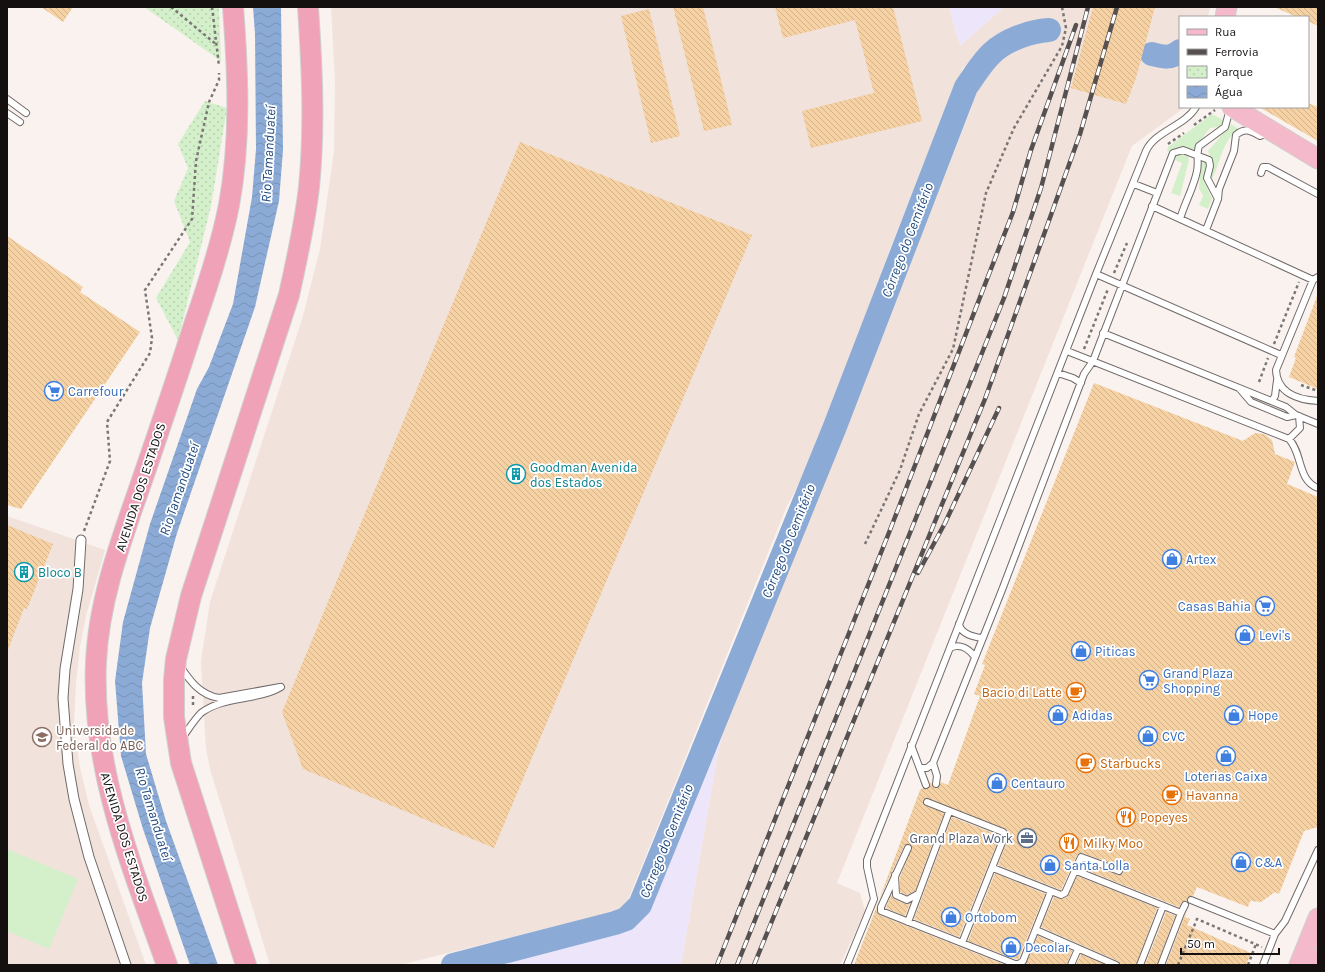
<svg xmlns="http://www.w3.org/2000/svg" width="1325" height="972" font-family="Karla,sans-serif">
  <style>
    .built { fill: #f1e2dc }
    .industrial { fill: #ede6fb }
    .grass { fill: #d4f0cb }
    .park { fill: url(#park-dots) }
    .water { fill: url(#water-waves) }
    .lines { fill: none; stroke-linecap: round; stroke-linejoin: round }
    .river { stroke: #8babd6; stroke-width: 24 }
    .building { fill: url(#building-back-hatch) }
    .service-casing { stroke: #726b69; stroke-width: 8 }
    .pedestrian-casing { stroke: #726b69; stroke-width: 11 }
    .primary-casing { stroke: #d0cfcf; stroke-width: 21 }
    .trunk-casing { stroke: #d0cfcf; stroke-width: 22 }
    .path { stroke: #7b7674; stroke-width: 2.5; stroke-dasharray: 3 3; stroke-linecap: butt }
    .service { stroke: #fff; stroke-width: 6 }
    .pedestrian { stroke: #fff; stroke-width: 9 }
    .primary { stroke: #f4b9ca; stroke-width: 19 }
    .trunk { stroke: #f0a2b8; stroke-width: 20 }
    .rail-casing { stroke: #565150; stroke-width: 4.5 }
    .rail { stroke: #fff; stroke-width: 3; stroke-dasharray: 9; stroke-linecap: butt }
    .labels { text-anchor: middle; stroke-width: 3.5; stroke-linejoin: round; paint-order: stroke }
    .shop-label { font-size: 13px; fill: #366cbe; stroke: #fff; text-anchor: start }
    .culture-label { font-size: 13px; fill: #0d838f; stroke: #fff; text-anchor: start }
    .street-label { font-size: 13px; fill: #13100f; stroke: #fff }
    .food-label { font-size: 13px; fill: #c56008; stroke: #fff; text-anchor: start }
    .education-label { font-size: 13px; fill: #785e54; stroke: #fff; text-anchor: start }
    .service-label { font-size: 13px; fill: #4e5e75; stroke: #fff; text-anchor: end }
    .water-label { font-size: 14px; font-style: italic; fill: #1f497f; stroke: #fff }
  </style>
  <defs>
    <pattern id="park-dots" width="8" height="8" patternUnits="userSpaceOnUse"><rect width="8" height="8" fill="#d4f0cb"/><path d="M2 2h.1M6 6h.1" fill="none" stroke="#b5cdad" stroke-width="1.8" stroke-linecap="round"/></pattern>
    <pattern id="water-waves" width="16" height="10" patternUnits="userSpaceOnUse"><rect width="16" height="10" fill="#8babd6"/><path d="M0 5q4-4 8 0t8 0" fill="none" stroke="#7792b6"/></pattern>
    <pattern id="building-back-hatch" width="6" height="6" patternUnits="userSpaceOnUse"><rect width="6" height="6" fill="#f5d1a3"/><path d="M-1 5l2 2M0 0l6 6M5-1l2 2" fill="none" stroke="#d1b28b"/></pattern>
  </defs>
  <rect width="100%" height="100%" fill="#faf2ef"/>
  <path class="built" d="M331 7H949L960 46 1004 7H1210L1208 17H1180V107H1185L1132 146 837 883 860 893 865 911 840 965H681L718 753 725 724 861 388 971 109 973 100 964 66 893 241 817 449 786 508 626 905 620 910 404 964 270 965 210 769 206 749 201 661 210 602 303 316 320 249 334 151 335 81Z
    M7 516 105 550 86 616 80 646 76 683 74 726 80 768 89 805 146 965H7Z"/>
  <path class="industrial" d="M949 7H1004L960 46Z
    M725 724 718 753 681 965H501L622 932 634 927 645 913 661 883Z"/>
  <path class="grass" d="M1212 114 1225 121 1220 127 1210 128 1194 149 1191 150 1182 147 1171 152 1167 151 1168 147Z
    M1231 124 1239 129C1222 139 1220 166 1211 181L1210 177 1214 165 1208 151Z
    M1181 153 1188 156 1189 160 1180 196 1171 193 1182 163 1175 160 1177 155Z
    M1204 161 1207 164 1204 180 1212 199 1208 209 1199 205 1203 196 1199 188 1201 165Z
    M7 849 78 879 49 949 7 931Z"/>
  <path class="park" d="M144 7H219L221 61Z
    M205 101 227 108 211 206 178 340 156 298 190 242 174 201 188 168 178 144Z"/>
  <path class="water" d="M253 7H281L283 150 279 201 255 307 177 533 150 628 142 683 146 754 166 821 218 965H190L143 829 121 756 115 681 123 622 150 524 197 389 209 367 233 304 252 197 256 149 255 34Z"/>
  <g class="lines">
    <path class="river" d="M1152 54C1163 57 1171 59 1180 51
      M453 965 615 923 626 919 640 905 834 429 966 87C974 76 982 62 992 53 1006 40 1030 31 1049 30"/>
  </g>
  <path class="building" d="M41 7H73L63 22Z
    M673 7H703L732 125 704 131Z
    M775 7H893L922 121 811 148 802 111 874 93 855 20 783 38Z
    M1093 7H1155L1136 78 1126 104 1071 88Z
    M1274 7H1318V26L1308 21V17H1297Z
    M649 9 680 136 651 143 621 16Z
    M1308 103 1318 107V141L1259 107H1308Z
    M520 142 752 235 494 848 303 769 282 712Z
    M7 236 83 287 80 292 140 332 21 509 7 505Z
    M1317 296H1318V389L1289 377 1296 358 1294 357Z
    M1094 383 1243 441 1255 433 1264 434 1272 440 1275 454 1295 462 1287 484 1318 497V827L1304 831 1279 894 1275 892 1261 902 1250 901 1248 907 1197 887 1193 896 1188 897 1187 901 1182 902 1179 907 1081 868 1083 863 1118 875H1122L1123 871 1121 867 1082 853 1077 855 1061 890 998 865 1009 836 1006 829 926 798 923 801 924 805 944 813 915 891 907 895 900 892V877L912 848 911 845 907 844 904 846 879 900 920 790 923 788H929L930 782 935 788 939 787 941 782 948 785 980 696 974 694 985 665 982 664Z
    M7 525 53 544 27 609 24 608 8 650Z
    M952 817 1000 836 959 937 914 919Z
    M995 873 1045 894 1018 960 968 941Z
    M1077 876 1157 908 1136 965H1120L1118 961 1041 927 1054 897 1061 899 1067 897Z
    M891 895 894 899 905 904 910 903 905 916 886 908Z
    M877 906V911L879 915 1005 965H854Z
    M1187 911 1185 917 1190 919 1187 925 1251 953 1246 965H1166L1185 915Z
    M1166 912 1175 916 1157 965H1145Z
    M1038 936 1072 951 1067 965H1025Z
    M1081 954 1105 965H1076Z"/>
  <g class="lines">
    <g class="service-casing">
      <path id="service" d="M7 99 26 113
        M7 113 20 122
        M1261 173 1263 167H1268L1318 194
        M1134 184 1157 193
        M1152 206 1313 280
        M1180 219C1185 202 1194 187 1197 171 1199 163 1196 154 1199 146L1225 127 1230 109
        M1206 230 1218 199 1219 189 1234 151 1236 135C1245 127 1251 131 1260 136L1268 133
        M1096 274 1281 355
        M1318 277 1313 280 1276 370C1277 393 1298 400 1318 401
        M1103 333 1286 407 1296 415 1318 424
        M1067 351 1289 439C1303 454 1297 480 1318 488
        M1058 373 1073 378 1081 383
        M1239 388 1251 402 1287 417 1296 415
        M1272 401 1275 396 1277 380
        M1289 439 1300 428 1299 416
        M959 624C961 634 974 637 982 638
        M950 648C960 643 969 649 975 657
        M180 666C190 681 200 695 219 698L280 687
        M182 738C188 730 194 720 201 713 223 696 257 701 281 687
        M911 745 926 785
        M933 763 937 776 936 784
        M920 768H927L933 763 1002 590 1084 374 1093 361 1173 153 1183 150 1209 160 1210 166 1207 178 1218 199
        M927 802 1003 832 1005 835 962 943
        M908 848 881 907V911L1015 964H1019L1023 961 1051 891
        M993 868 1061 895 1065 893 1081 857 1119 871
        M1074 870 1181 913 1161 965
        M895 875 896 895 907 900 916 895
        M1191 900 1275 934
        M1181 913 1185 905
        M908 922 949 812
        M1036 930 1116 965
        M847 965 874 899 867 867V860L1096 274 1146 151C1155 131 1185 126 1196 107
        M1071 965 1078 949
        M1140 965 1163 906
        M1263 965 1275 934 1285 921 1318 850"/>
    </g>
    <g class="pedestrian-casing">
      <path id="pedestrian" d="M81 540 78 589 65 669 63 698 68 764 74 799 89 857 126 965"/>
    </g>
    <g class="primary-casing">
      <path id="primary" d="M1225 17 1227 7
        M1232 107 1318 159
        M1299 965 1318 918
        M1316 965 1318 960"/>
    </g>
    <g class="trunk-casing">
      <path id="trunk" d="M167 965C132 867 91 768 96 662 99 592 128 523 150 457 165 413 180 369 194 325 208 285 221 246 229 205 241 140 238 73 233 7
        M246 965 181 763 174 717V680L176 659 191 596 289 295C297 259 305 223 309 187 315 127 312 67 308 7"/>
    </g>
    <path class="path" d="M171 7 217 45
      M212 7 219 66
      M1194 125 1215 110
      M1168 144 1184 133
      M1114 273 1127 243
      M1274 344 1299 282
      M1084 349 1108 289
      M1259 382 1268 358
      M1301 385 1318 391
      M84 531 110 461 107 422 150 353 152 338 145 290 192 219 196 161 209 102 219 80V73
      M865 544 900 470 919 414 953 349 986 193 1014 128 1062 46 1066 28 1062 7
      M193 696V708
      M1178 965 1197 919 1262 947
      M1248 965 1256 944"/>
    <use href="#service" class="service"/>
    <use href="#pedestrian" class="pedestrian"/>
    <use href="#primary" class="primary"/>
    <use href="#trunk" class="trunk"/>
    <g class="rail-casing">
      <path id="rail" d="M918 573 945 523 999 408
        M717 965 890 530 1013 212 1031 150 1076 25
        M737 965 1004 298 1041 188 1088 7
        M754 965 985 399 1080 134 1117 7"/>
    </g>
    <use href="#rail" class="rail"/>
  </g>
  <defs>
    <g id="supermarket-ring" transform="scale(1)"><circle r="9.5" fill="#fff" stroke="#3f7fe0" stroke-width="1.5"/><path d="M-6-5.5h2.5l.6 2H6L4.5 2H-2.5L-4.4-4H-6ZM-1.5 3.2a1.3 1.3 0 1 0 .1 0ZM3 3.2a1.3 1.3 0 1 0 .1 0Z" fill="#3f7fe0"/></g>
    <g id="building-ring" transform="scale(1)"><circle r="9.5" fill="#fff" stroke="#0f9aa8" stroke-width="1.5"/><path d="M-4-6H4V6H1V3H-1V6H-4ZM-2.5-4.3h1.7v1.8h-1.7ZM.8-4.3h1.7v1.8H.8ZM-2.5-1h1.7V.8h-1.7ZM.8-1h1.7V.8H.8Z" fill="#0f9aa8"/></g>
    <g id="shop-ring" transform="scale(1)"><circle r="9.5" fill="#fff" stroke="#3f7fe0" stroke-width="1.5"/><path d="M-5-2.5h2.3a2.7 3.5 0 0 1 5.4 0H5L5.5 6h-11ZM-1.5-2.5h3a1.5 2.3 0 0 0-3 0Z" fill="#3f7fe0"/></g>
    <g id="cafe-ring" transform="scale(1)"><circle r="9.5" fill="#fff" stroke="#e8710a" stroke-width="1.5"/><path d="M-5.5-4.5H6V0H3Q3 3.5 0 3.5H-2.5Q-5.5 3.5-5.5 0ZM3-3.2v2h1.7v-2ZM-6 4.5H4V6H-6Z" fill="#e8710a"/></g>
    <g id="university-ring" transform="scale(1)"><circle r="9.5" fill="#fff" stroke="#8d6e63" stroke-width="1.5"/><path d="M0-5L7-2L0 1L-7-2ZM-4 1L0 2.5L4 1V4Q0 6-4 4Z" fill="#8d6e63"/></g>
    <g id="restaurant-ring" transform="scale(1)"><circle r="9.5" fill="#fff" stroke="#e8710a" stroke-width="1.5"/><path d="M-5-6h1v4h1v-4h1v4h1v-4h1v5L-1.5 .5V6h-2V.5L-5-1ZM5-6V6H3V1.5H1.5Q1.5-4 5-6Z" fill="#e8710a"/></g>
    <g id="office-ring" transform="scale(1)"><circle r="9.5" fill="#fff" stroke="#5c6f8a" stroke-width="1.5"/><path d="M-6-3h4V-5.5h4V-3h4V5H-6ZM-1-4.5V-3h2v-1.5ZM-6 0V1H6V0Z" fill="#5c6f8a"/></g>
  </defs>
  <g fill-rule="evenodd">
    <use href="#supermarket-ring" x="54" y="391"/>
    <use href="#building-ring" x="516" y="474"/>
    <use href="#shop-ring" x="1172" y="559"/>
    <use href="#building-ring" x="24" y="572"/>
    <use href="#supermarket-ring" x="1265" y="606"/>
    <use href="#shop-ring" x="1245" y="635"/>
    <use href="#shop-ring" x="1081" y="651"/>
    <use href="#supermarket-ring" x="1149" y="680"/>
    <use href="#cafe-ring" x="1076" y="692"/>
    <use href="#shop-ring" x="1058" y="715"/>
    <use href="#shop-ring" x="1234" y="715"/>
    <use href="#shop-ring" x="1148" y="736"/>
    <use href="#university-ring" x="42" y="737"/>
    <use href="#shop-ring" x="1226" y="756"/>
    <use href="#cafe-ring" x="1086" y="763"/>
    <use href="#shop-ring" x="997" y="783"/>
    <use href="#cafe-ring" x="1172" y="795"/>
    <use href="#restaurant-ring" x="1126" y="817"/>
    <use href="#office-ring" x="1027" y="838"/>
    <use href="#restaurant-ring" x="1069" y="843"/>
    <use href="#shop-ring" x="1241" y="862"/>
    <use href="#shop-ring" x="1050" y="865"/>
    <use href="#shop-ring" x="951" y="917"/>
    <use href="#shop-ring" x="1011" y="947"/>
  </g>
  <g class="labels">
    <g class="shop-label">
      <text x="68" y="396">Carrefour</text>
      <text x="1186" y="564">Artex</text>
      <text x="1251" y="611" text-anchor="end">Casas Bahia</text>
      <text x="1259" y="640">Levi's</text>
      <text x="1095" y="656">Piticas</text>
      <text x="1163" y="678">Grand Plaza<tspan x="1163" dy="15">Shopping</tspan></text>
      <text x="1072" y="720">Adidas</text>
      <text x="1248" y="720">Hope</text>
      <text x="1162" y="741">CVC</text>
      <text x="1226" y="781" text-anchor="middle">Loterias Caixa</text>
      <text x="1011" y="788">Centauro</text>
      <text x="1255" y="867">C&amp;A</text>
      <text x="1064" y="870">Santa Lolla</text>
      <text x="965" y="922">Ortobom</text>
      <text x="1025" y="952">Decolar</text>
    </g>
    <g class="culture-label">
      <text x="530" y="472">Goodman Avenida<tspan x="530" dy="15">dos Estados</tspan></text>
      <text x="38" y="577">Bloco B</text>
    </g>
    <g class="street-label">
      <text transform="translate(140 487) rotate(-72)" y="5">AVENIDA DOS ESTADOS</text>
      <text transform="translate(125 837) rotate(73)" y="5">AVENIDA DOS ESTADOS</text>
    </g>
    <g class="food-label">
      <text x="1062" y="697" text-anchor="end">Bacio di Latte</text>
      <text x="1100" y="768">Starbucks</text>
      <text x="1186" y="800">Havanna</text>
      <text x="1140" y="822">Popeyes</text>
      <text x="1083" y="848">Milky Moo</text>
    </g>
    <g class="education-label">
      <text x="56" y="735">Universidade<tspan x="56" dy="15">Federal do ABC</tspan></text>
    </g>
    <g class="service-label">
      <text x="1013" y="843">Grand Plaza Work</text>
    </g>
    <g class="water-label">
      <text transform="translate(268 154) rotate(-87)" y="5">Rio Tamanduateí</text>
      <text transform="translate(907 240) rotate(-69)" y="5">Córrego do Cemitério</text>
      <text transform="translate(179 489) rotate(-71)" y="5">Rio Tamanduateí</text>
      <text transform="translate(788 541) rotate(-68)" y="5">Córrego do Cemitério</text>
      <text transform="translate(154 814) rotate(73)" y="5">Rio Tamanduateí</text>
      <text transform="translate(666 841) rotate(-68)" y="5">Córrego do Cemitério</text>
    </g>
  </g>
  <rect width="1325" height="972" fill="none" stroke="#13100f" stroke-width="16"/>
  <rect x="1179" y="16" width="130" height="92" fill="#ffffff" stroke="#a19f9f"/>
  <rect x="1187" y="29" width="20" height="6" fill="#f4b9ca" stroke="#a19f9f"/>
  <text x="1215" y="36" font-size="12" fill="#13100f">Rua</text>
  <rect x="1187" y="49" width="20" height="6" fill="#565150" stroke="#a19f9f"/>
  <text x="1215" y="56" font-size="12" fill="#13100f">Ferrovia</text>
  <rect x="1187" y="66" width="20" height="12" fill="url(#park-dots)" stroke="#a19f9f"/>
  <text x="1215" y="76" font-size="12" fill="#13100f">Parque</text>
  <rect x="1187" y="86" width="20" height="12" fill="url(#water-waves)" stroke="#a19f9f"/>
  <text x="1215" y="96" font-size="12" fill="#13100f">Água</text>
  <path d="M1181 948v6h98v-6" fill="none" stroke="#13100f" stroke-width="2"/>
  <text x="1187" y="948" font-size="12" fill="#13100f" stroke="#ffffff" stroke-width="3" paint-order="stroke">50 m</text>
</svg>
